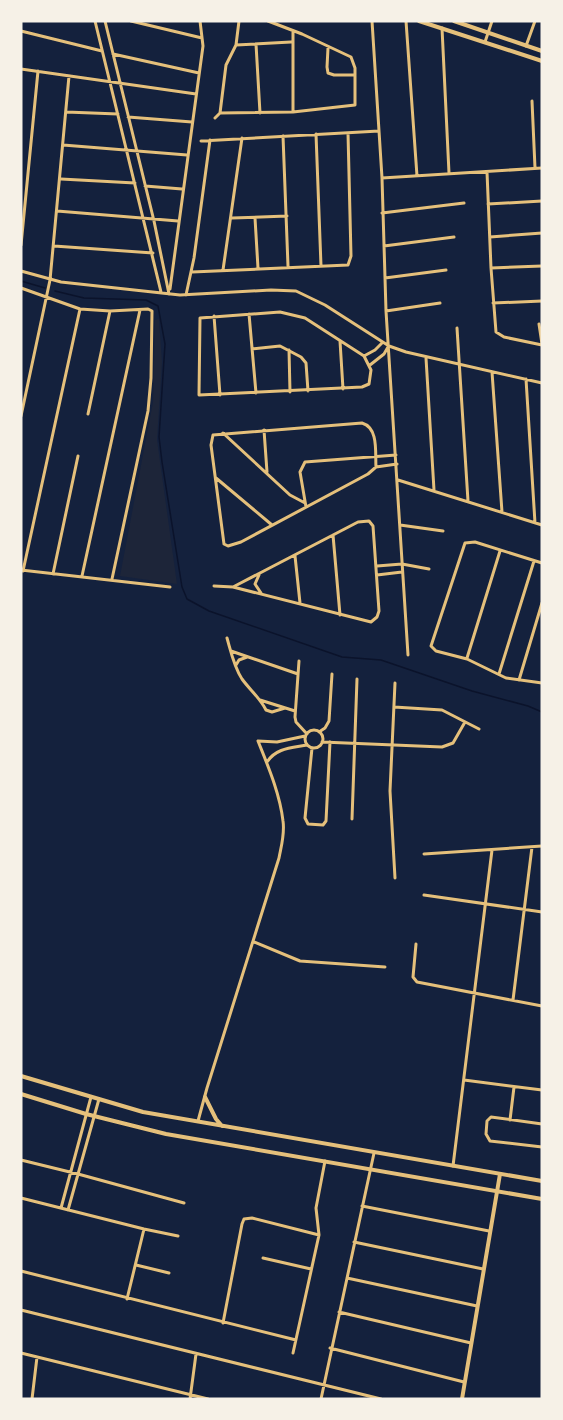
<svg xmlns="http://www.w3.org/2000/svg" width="563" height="1420" font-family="Georgia,serif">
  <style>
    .green { fill: #1d2539 }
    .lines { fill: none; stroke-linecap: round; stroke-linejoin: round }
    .stream { stroke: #0b132b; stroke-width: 1.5 }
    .minor { stroke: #e5c07b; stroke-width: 3 }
    .tertiary { stroke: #e5c07b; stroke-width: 4 }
    .secondary { stroke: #e5c07b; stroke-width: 4 }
  </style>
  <rect width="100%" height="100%" fill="#14213d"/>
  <path class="green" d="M159 319 162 362 157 440 177 584 120 576 153 402 155 320Z"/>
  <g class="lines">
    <path class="stream" d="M21 281 45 288
      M55 291 84 298 146 300 158 306 165 344 159 437 162 462 182 587 187 599 209 611 342 657 381 660 472 691 528 706 542 712"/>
    <path class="minor" d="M95 21 161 292
      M105 21 154 221 169 294
      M131 21 202 38
      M372 21 382 178 386 311 408 655
      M406 21 417 176
      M442 28 449 173
      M21 31 102 51
      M293 31V112
      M485 42 492 21
      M256 44 260 113
      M236 45 291 42
      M526 46 535 21
      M328 48 327 67 328 73 334 75H355
      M113 54 199 73
      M21 69 196 94
      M532 101 535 168
      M66 112 118 114
      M220 113 293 112 355 105V68L351 57 302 34 268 21
      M220 113 226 65 236 45 239 21
      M128 117 192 122
      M215 118 220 113
      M316 134 321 266
      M283 136 288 266
      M201 141 379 131
      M63 145 187 155
      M487 172 491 268 496 332 504 337 542 345
      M382 178 542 168
      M61 179 135 183
      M145 186 182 189
      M488 204 542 201
      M57 211 178 221
      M382 213 464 203
      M232 218 287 216
      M255 218 258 268
      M490 237 542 233
      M21 245 38 71
      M54 246 153 253
      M384 246 454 237
      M491 268 542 266
      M223 270 242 138
      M21 271 61 282 180 295 271 290 296 291 325 305 389 346 406 352 542 383
      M192 272 348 265 351 256 348 133
      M385 278 446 270
      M21 288 80 309 110 311 148 309 152 311 151 378 148 411 112 579
      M170 289 203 46 200 21
      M186 295 194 258 210 140
      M493 303 542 301
      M386 311 440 303
      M280 312 305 318 364 356 371 370 369 384 362 387 199 395 200 318Z
      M249 314 256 393
      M214 316 220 395
      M539 324 542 344
      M457 328 468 501
      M340 341 343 389
      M252 349 280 346 301 357 306 363 308 391
      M289 350 290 392
      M364 356 375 350 383 342
      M426 358 434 490
      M370 365 384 354 388 347
      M492 372 502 512
      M526 379 535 523
      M88 414 110 311
      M21 416 50 280 69 76
      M264 430 267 472
      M223 433 290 495 305 503
      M376 467C375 453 379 428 362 423L213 435 211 445 224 544 228 546 241 542 368 474 376 467 397 464
      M216 478 272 525
      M398 480 542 525
      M306 507 300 472 305 462 396 455
      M400 525 443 531
      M333 535 340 615
      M295 556 300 603
      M542 563 475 542 465 543 431 646 436 651 467 659 506 678 542 683
      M377 566 402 564 429 569
      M21 570 170 587
      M23 571 80 309
      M53 574 78 456
      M259 575 255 584 261 593
      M377 575 402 572
      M82 576 140 310
      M214 586 233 587 371 622 377 617 379 611 373 526 369 521 358 522 233 587
      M227 638C231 652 234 667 242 679 250 690 260 698 266 710L272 712 285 708
      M231 651 298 674
      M467 658 500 551
      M299 661 295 717 296 722 307 734
      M236 665 239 660 247 657
      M499 674 534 561
      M519 680 542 603
      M260 700 295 711
      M394 707 442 710 479 729
      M305 739a9 9 0 1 1 18 0a9 9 0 1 1-18 0Z
      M319 732 325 728 329 721 332 674
      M322 742 442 747 453 743 465 722
      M312 748 305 818 308 824 323 825 326 821 330 742
      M267 762C276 748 291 748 307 745
      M352 819 357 679
      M424 854 542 846
      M395 878 390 791 395 683
      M424 895 542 912
      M254 942 300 961 385 967
      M416 944 413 977 417 982 542 1006
      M513 1000 532 847
      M464 1080 542 1090
      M510 1120 514 1087
      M198 1121 207 1088 279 858C281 847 285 834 283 821 280 794 268 766 258 741L277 742 305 736
      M542 1124 491 1117 487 1121 486 1134 490 1141 542 1147
      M21 1160 78 1174 184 1203
      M453 1166 492 850
      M21 1198 144 1229 178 1236
      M362 1206 489 1231
      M61 1208 91 1097
      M68 1210 99 1099
      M354 1242 483 1269
      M263 1258 311 1269
      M136 1265 169 1273
      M21 1271 296 1340
      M347 1278 477 1306
      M127 1299 144 1229
      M21 1310 381 1399
      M339 1312 471 1343
      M223 1323 242 1224 244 1219 252 1218 319 1235
      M330 1348 464 1382
      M21 1353 208 1399
      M293 1353 319 1235 316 1208 325 1161
      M32 1399 37 1357
      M190 1399 196 1354
      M321 1399 374 1153"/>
    <path class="tertiary" d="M419 21 542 61
      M454 21 542 51
      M462 1399 500 1174"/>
    <path class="secondary" d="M21 1076 143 1112 542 1181
      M21 1094 86 1114 166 1134 542 1199
      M205 1097 216 1119 222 1126"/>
  </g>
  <rect width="563" height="1420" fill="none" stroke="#f6f1e7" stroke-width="45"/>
</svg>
